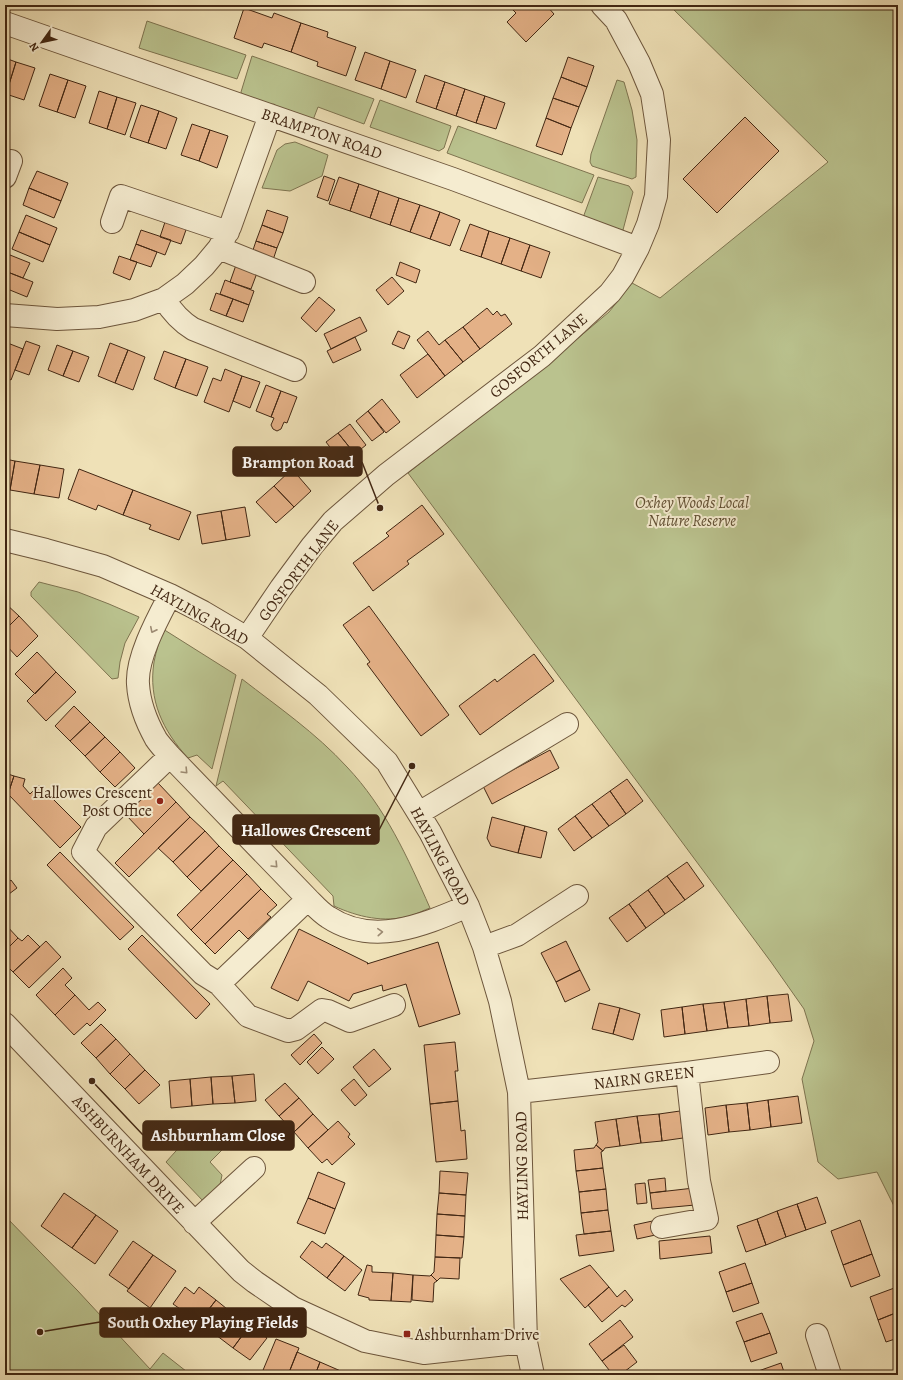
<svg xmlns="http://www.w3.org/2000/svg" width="903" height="1380" font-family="Alegreya,serif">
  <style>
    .green { fill: #bac28e; stroke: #7e7450 }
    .building { fill: #e4b187; stroke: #422713 }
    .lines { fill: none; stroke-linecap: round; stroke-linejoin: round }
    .minor-casing { stroke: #6d563c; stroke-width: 24 }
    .minor { stroke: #f5ecd0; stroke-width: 22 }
    .oneway { stroke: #9c8a72 }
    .poi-dot { fill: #8f2418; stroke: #f5ecd0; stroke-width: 1.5 }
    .labels { text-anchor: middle; stroke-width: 4; stroke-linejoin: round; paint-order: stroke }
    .street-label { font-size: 16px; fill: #422713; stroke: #f5ecd0 }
    .park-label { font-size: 16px; font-style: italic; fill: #604e32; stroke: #f5ecd0 }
    .poi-label { font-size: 16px; fill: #422713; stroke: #f5ecd0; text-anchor: end }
    .leader { fill: none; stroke: #422713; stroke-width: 1.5 }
    .callout-dot { fill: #422713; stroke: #f5ecd0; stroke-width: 1.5 }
    .callout { fill: #422713; stroke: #422713; stroke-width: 1.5 }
    .callout-label { font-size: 17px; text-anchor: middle; font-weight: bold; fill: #fff }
  </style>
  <rect width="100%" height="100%" fill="#efe1b7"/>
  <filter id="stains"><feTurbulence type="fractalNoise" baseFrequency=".005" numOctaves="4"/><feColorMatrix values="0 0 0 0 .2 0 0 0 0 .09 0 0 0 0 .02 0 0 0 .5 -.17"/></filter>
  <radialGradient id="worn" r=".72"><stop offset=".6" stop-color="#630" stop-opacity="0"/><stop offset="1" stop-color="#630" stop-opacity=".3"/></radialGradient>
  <path class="green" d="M669 5H898V1214L877 1172 838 1179 818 1162 802 1079 814 1041 804 1009 771 962 408 473 552 360 609 312 632 283 660 298 828 162Z
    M147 21 246 55 237 79 139 48Z
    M252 56 374 99 364 124 318 107 313 120 243 97 241 92Z
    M617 80 624 82 632 110 637 140 636 177 632 179 592 166 590 162 591 154Z
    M380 100 451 126 444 148 439 151 370 127Z
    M458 126 594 175 582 203 447 153Z
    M295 142 328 155 322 176 290 191 262 188 277 150 285 144Z
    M598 177 629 186 633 192 623 230H618L586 218 584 215Z
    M39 582 78 592 109 604 139 617 125 643 120 662 118 678 112 679 31 596V592Z
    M163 629 236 675 212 769 197 755 188 758C163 731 148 700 154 662 156 651 160 640 163 629Z
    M242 679C278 707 316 733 347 767 385 807 408 858 430 908 424 910 417 914 410 916 384 923 358 917 334 906L333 896 223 781 216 786Z
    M220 1130 230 1142 210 1162 222 1175 220 1185 204 1202 166 1162 194 1131Z
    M5 1216 77 1290 150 1369 163 1353 191 1375H5Z"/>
  <path class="building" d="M514 5H546L554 14 526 42 507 22 516 13 511 8Z
    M244 8 272 18 274 13 301 23 291 52 264 43 262 48 234 38Z
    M301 23 328 32 327 37 356 47 346 76 317 66 318 62 291 52Z
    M365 52 390 61 381 89 355 80Z
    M568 57 594 66 587 87 561 77Z
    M5 58 16 62 6 94 5 93Z
    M390 61 416 70 406 98 381 89Z
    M16 62 35 68 24 100 6 94Z
    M50 74 68 80 57 112 39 106Z
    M425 75 445 82 436 109 416 102Z
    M561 77 587 87 579 107 553 98Z
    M68 80 86 86 75 118 57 112Z
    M445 82 465 89 456 116 436 109Z
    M465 89 485 96 476 123 456 116Z
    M99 91 117 97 107 129 89 123Z
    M485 96 505 103 496 129 476 123Z
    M117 97 136 103 125 135 107 129Z
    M553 98 579 107 571 128 546 118Z
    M141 105 159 111 148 143 130 137Z
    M159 111 177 118 166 149 148 143Z
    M745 117 779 151 717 213 683 179Z
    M546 118 571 128 562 155 536 146Z
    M192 124 210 130 199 161 181 155Z
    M210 130 228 136 217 168 199 161Z
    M37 171 68 183 61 201 29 188Z
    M324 176 335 180 328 201 317 197Z
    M339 177 359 184 350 211 329 204Z
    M359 184 379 191 370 218 350 211Z
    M29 188 61 201 54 218 23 205Z
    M379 191 399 198 390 225 370 218Z
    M399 198 420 205 410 232 390 225Z
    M420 205 440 212 430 239 410 232Z
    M267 210 288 217 283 233 262 225Z
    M440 212 460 220 450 246 430 239Z
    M26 215 57 228 50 245 19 232Z
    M166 219 187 227 181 244 160 237Z
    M470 224 489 231 481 257 460 250Z
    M262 225 283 233 277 248 256 241Z
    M141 230 171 240 165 255 136 244Z
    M489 231 510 238 501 264 481 257Z
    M19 232 50 245 43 262 12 249Z
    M510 238 530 245 521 271 501 264Z
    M256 241 277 248 272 263 251 256Z
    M136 244 157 252 151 267 130 260Z
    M530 245 550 252 541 278 521 271Z
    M5 253 30 263 23 278 5 271Z
    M119 256 137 262 130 280 113 273Z
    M400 262 420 270 416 283 396 275Z
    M236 265 257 273 251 289 230 282Z
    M5 271 33 282 27 297 5 288Z
    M392 277 404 291 388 305 376 290Z
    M225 280 254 291 249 305 220 294Z
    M216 293 233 299 226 316 210 310Z
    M319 297 335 310 316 332 301 318Z
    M233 299 249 305 243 322 226 316Z
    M487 308 493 315 497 311 501 316 505 314 512 324 480 349 463 327Z
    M360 317 367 331 331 349 324 334Z
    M463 327 480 349 463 362 445 340Z
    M398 331 410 336 404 349 392 344Z
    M428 331 439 345 445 340 463 362 445 376 417 340Z
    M355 337 361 350 333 363 327 351Z
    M26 341 40 346 29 375 15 370Z
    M5 342 23 349 11 380 5 377Z
    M110 343 128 350 115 383 98 376Z
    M57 345 73 351 63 376 48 370Z
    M128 350 145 357 133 390 115 383Z
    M73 351 89 357 79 382 63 376Z
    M164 351 186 359 175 388 154 379Z
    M428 354 445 376 417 398 400 375Z
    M186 359 208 367 197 396 175 388Z
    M225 369 242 376 229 412 204 402 213 378 221 381Z
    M242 376 260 382 250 408 233 401Z
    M266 385 281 391 271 417 256 411Z
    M281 391 297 397 287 423 284 422 281 429 277 431 273 429 271 425 274 418 271 417Z
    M382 399 400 422 386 433 368 411Z
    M368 411 384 432 372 441 356 421Z
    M350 424 366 445 355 454 338 433Z
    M338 433 358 458 346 468 326 442Z
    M5 459 15 461 10 490 5 489Z
    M15 461 40 465 34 494 10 490Z
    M40 465 64 469 59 498 34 494Z
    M79 469 133 490 123 515 98 505 96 510 68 499Z
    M292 469 311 491 294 507 274 486Z
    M274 486 294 507 276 523 256 502Z
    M133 490 191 512 179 540 149 529 151 525 123 515Z
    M422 505 444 534 407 561 409 564 373 591 353 563 389 536 386 533Z
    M245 507 250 536 226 540 221 511Z
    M221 511 226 540 202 544 197 515Z
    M5 603 19 616 5 630Z
    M369 606 449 715 421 736 367 664 370 662 343 625Z
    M19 616 38 636 17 657 5 644V630Z
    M37 652 56 672 35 694 15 674Z
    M534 654 554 681 480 735 459 706 495 679 497 682Z
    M56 672 76 692 46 721 27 701Z
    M74 706 90 722 70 741 55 726Z
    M90 722 105 737 85 756 70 741Z
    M105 737 120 752 100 772 85 756Z
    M550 750 559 768 492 804 483 786Z
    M120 752 135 768 115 787 100 772Z
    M5 771 8 774 14 776 8 794H5Z
    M14 776 25 779 23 786 30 794 39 785 81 827 60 848 8 794Z
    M627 779 643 801 626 814 610 791Z
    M158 783 176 802 144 834 126 815Z
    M610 791 626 814 609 826 592 804Z
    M176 802 190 817 129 877 115 863Z
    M592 804 609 826 592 838 575 816Z
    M575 816 592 838 574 851 558 829Z
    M190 817 205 831 173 862 158 848Z
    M492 817 525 826 518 853 491 846 487 838Z
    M525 826 547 832 541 858 518 853Z
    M205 831 219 846 187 877 173 862Z
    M219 846 233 860 201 891 187 877Z
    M60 852 134 927 120 940 47 865Z
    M233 860 247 874 191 930 177 915Z
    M687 862 704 886 685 900 667 876Z
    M247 874 261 889 205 944 191 930Z
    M667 876 685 900 665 914 648 890Z
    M11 880 17 888 5 897V885Z
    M261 889 277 905 267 914 271 917 248 939 239 930 215 954 205 944Z
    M648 890 665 914 646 928 629 904Z
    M629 904 646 928 627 942 609 918Z
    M5 924 18 938 5 951Z
    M299 929 368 963 367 964 438 942 460 1014 419 1027 406 984 383 991 382 985 353 994 349 1001 308 981 298 1001 271 988Z
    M28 935 40 947 13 972 5 964V951L18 938 22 941Z
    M142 935 210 1004 196 1019 128 949Z
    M46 941 61 957 29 988 13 972Z
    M566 941 580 970 556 982 541 953Z
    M63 968 72 978 65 985 75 995 55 1015 36 995Z
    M580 970 590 990 565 1002 556 982Z
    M788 994 792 1021 770 1023 767 996Z
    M75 995 89 1010 98 1002 106 1010 90 1026 87 1023 74 1035 55 1015Z
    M767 996 770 1023 749 1026 746 999Z
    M746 999 749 1026 728 1028 724 1002Z
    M724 1002 728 1028 707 1031 703 1004Z
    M599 1003 620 1008 613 1034 592 1029Z
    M703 1004 707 1031 685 1034 682 1007Z
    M682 1007 685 1034 664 1037 661 1010Z
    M620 1008 640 1014 633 1040 613 1034Z
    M101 1024 116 1039 96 1058 81 1043Z
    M314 1034 322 1043 300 1065 291 1055Z
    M116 1039 130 1054 110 1074 96 1058Z
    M455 1042 458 1071H455L458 1101 430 1104 424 1045Z
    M322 1047 334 1059 318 1074 307 1062Z
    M374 1049 391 1069 369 1087 353 1067Z
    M130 1054 145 1070 125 1089 110 1074Z
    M145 1070 160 1085 139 1104 125 1089Z
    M254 1074 256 1101 235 1103 232 1076Z
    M232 1076 235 1103 213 1104 211 1077Z
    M211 1077 213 1104 192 1106 190 1079Z
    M190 1079 192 1106 171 1108 169 1081Z
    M354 1079 367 1095 355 1106 341 1090Z
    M285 1083 299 1098 279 1116 265 1100Z
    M798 1096 802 1123 771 1127 768 1100Z
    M299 1098 313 1114 294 1132 279 1116Z
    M768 1100 771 1127 750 1130 747 1103Z
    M458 1101 461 1131 465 1130 467 1159 436 1162 430 1104Z
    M747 1103 750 1130 729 1132 726 1105Z
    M726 1105 729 1132 708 1135 705 1108Z
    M680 1111 683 1138 662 1141 659 1114Z
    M313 1114 328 1130 308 1148 294 1132Z
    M659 1114 662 1141 641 1143 637 1116Z
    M637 1116 641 1143 620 1146 616 1119Z
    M616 1119 620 1146 605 1148 603 1151 596 1145 598 1142 595 1122Z
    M338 1121 350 1134 348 1137 355 1144 332 1165 327 1159 322 1163 308 1148Z
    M596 1145 603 1151 601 1152 603 1168 576 1171 574 1150 594 1148Z
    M603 1168 606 1189 579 1192 576 1171Z
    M440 1171 468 1173 466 1195 439 1193Z
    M318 1172 345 1183 335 1209 308 1198Z
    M665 1178 666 1191 650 1193 648 1180Z
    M645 1183 647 1203 637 1204 635 1184Z
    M694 1188 695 1205 652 1209 650 1193Z
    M606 1189 608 1210 581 1213 579 1192Z
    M64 1193 96 1215 72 1248 41 1226Z
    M439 1193 466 1195 465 1216 437 1214Z
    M817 1197 826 1223 806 1230 797 1204Z
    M308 1198 335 1209 325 1234 297 1223Z
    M797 1204 806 1230 786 1237 777 1211Z
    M608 1210 611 1231 584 1234 581 1213Z
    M777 1211 786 1237 766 1245 757 1219Z
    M437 1214 465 1216 464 1237 436 1235Z
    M96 1215 118 1231 95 1264 72 1248Z
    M757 1219 766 1245 746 1252 737 1226Z
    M657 1220 660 1234 637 1239 634 1225Z
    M860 1220 872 1254 843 1265 831 1231Z
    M611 1231 614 1251 579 1256 576 1235Z
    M436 1235 464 1237 462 1258 435 1257Z
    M710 1236 712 1253 660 1259 659 1241Z
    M133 1241 153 1255 129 1289 109 1275Z
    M312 1241 322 1248 326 1243 344 1256 327 1278 300 1257Z
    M872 1254 880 1276 851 1287 843 1265Z
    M153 1255 176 1271 150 1308 127 1291Z
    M344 1256 362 1270 345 1291 327 1278Z
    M435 1257 460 1258 459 1279 440 1278 437 1281 431 1275 434 1272Z
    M745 1263 752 1283 726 1292 719 1272Z
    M367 1265 372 1266V1272L393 1273 391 1301 369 1300V1298L358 1295Z
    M590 1265 609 1287 585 1308 560 1279Z
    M393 1273 413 1275 411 1302 391 1301Z
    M413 1275 430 1276 431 1275 437 1281 434 1283 433 1302 412 1300Z
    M752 1283 759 1303 733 1312 726 1292Z
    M185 1287 194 1294 199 1287 216 1300 199 1322 173 1304Z
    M609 1287 617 1297 625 1290 633 1300 625 1307 622 1305 602 1322 588 1305Z
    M897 1287 898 1312 878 1320 870 1297Z
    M216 1300 232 1313 216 1335 199 1322Z
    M898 1312V1338L886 1342 878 1320Z
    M232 1313 250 1325 233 1348 216 1335Z
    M762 1313 770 1333 744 1342 736 1322Z
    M620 1320 633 1337 602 1361 589 1344Z
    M250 1325 267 1338 250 1360 233 1348Z
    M770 1333 777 1353 751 1362 744 1342Z
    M276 1339 299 1348 288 1375H261Z
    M624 1345 637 1362 620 1375H613L602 1361Z
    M297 1352 320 1362 315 1375H288Z
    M320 1362 343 1372 342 1375H315Z
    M781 1363 785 1375H747Z"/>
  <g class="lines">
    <g class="minor-casing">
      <path id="minor" d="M5 23 453 179 638 248
        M5 177 11 161
        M112 222 121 196 228 232
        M219 248 304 282
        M164 299C172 312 180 321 193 329L295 370
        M5 315 57 319 99 317 134 310 164 299 185 284 204 266 219 248 230 227 270 115
        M5 540 46 550 103 566 170 595 203 612 247 638 318 695 387 762 430 832 468 906 484 947 500 1001 519 1092 526 1342 533 1375
        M170 595C158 618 136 658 138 684 139 702 147 723 156 739 160 745 165 750 170 756L308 899C314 905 321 913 328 917 373 947 423 925 468 906
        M247 638 281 588 312 546 333 521 386 475 542 356 610 293 623 276 638 248 648 224 656 196 659 140 652 94 639 63 616 20 602 5
        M170 756 96 827 83 852 203 974 219 984 308 899
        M419 813 567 724
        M484 947 517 935 577 896
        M219 984 248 1016 288 1031 296 1029 322 1010 328 1011 350 1021 394 1005
        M5 1024 241 1271 255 1282 293 1308 365 1341 424 1353 526 1342
        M519 1092 687 1073 768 1062
        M194 1223 254 1168
        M662 1227 707 1219 699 1181 687 1073
        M817 1335 830 1375"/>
    </g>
    <use href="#minor" class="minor"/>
  </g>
  <defs><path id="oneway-chevron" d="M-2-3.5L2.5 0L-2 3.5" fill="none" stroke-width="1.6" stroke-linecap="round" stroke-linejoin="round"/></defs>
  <g class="oneway">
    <use href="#oneway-chevron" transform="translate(153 630) rotate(116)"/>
    <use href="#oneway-chevron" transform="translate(185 771) rotate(46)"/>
    <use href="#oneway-chevron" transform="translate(275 865) rotate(46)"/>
    <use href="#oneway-chevron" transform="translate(380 932) rotate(-4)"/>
  </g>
  <g class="poi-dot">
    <circle cx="160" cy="801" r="4"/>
    <rect x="403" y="1330" width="8" height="8" rx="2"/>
  </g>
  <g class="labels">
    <g class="street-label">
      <text transform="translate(322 133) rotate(19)" y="6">BRAMPTON ROAD</text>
      <text transform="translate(538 355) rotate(-40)" y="6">GOSFORTH LANE</text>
      <text transform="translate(298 570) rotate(-53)" y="6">GOSFORTH LANE</text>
      <text transform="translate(200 614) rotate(29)" y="6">HAYLING ROAD</text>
      <text transform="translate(441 856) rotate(62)" y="6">HAYLING ROAD</text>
      <text transform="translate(644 1077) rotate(-7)" y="6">NAIRN GREEN</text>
      <text transform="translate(129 1154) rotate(47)" y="6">ASHBURNHAM DRIVE</text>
      <text transform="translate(521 1166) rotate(-91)" y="6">HAYLING ROAD</text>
    </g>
    <g class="park-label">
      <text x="692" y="508">Oxhey Woods Local<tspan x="692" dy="18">Nature Reserve</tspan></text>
    </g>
    <g class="poi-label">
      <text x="152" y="798">Hallowes Crescent<tspan x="152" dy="18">Post Office</tspan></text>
      <text x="415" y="1340" text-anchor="start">Ashburnham Drive</text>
    </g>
  </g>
  <path class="leader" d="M380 508L362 462M412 766L379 830M92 1081L143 1135M40 1332L100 1322"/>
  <g class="callout-dot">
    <circle cx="380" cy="508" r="4"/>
    <circle cx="412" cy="766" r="4"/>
    <circle cx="92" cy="1081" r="4"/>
    <circle cx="40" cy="1332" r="4"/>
  </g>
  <g class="callout">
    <rect x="233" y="447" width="129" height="29" rx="4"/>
    <rect x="233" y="815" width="146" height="29" rx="4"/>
    <rect x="143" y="1121" width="151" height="29" rx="4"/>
    <rect x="100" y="1308" width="206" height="29" rx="4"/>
  </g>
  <g class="callout-label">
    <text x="298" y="468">Brampton Road</text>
    <text x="306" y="836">Hallowes Crescent</text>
    <text x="218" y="1141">Ashburnham Close</text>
    <text x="203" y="1328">South Oxhey Playing Fields</text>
  </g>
  <rect width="903" height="1380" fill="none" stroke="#efe1b7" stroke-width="20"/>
  <rect x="6" y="6" width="891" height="1368" fill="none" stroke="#422713" stroke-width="2"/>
  <rect x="10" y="10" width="883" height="1360" fill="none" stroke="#422713"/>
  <g transform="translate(42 42) rotate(237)" stroke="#f5ecd0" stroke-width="3" paint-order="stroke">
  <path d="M0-3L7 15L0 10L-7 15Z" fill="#422713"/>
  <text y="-6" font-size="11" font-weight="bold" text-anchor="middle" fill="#422713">N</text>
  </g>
  <rect width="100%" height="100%" filter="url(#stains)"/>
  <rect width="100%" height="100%" fill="url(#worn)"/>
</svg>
